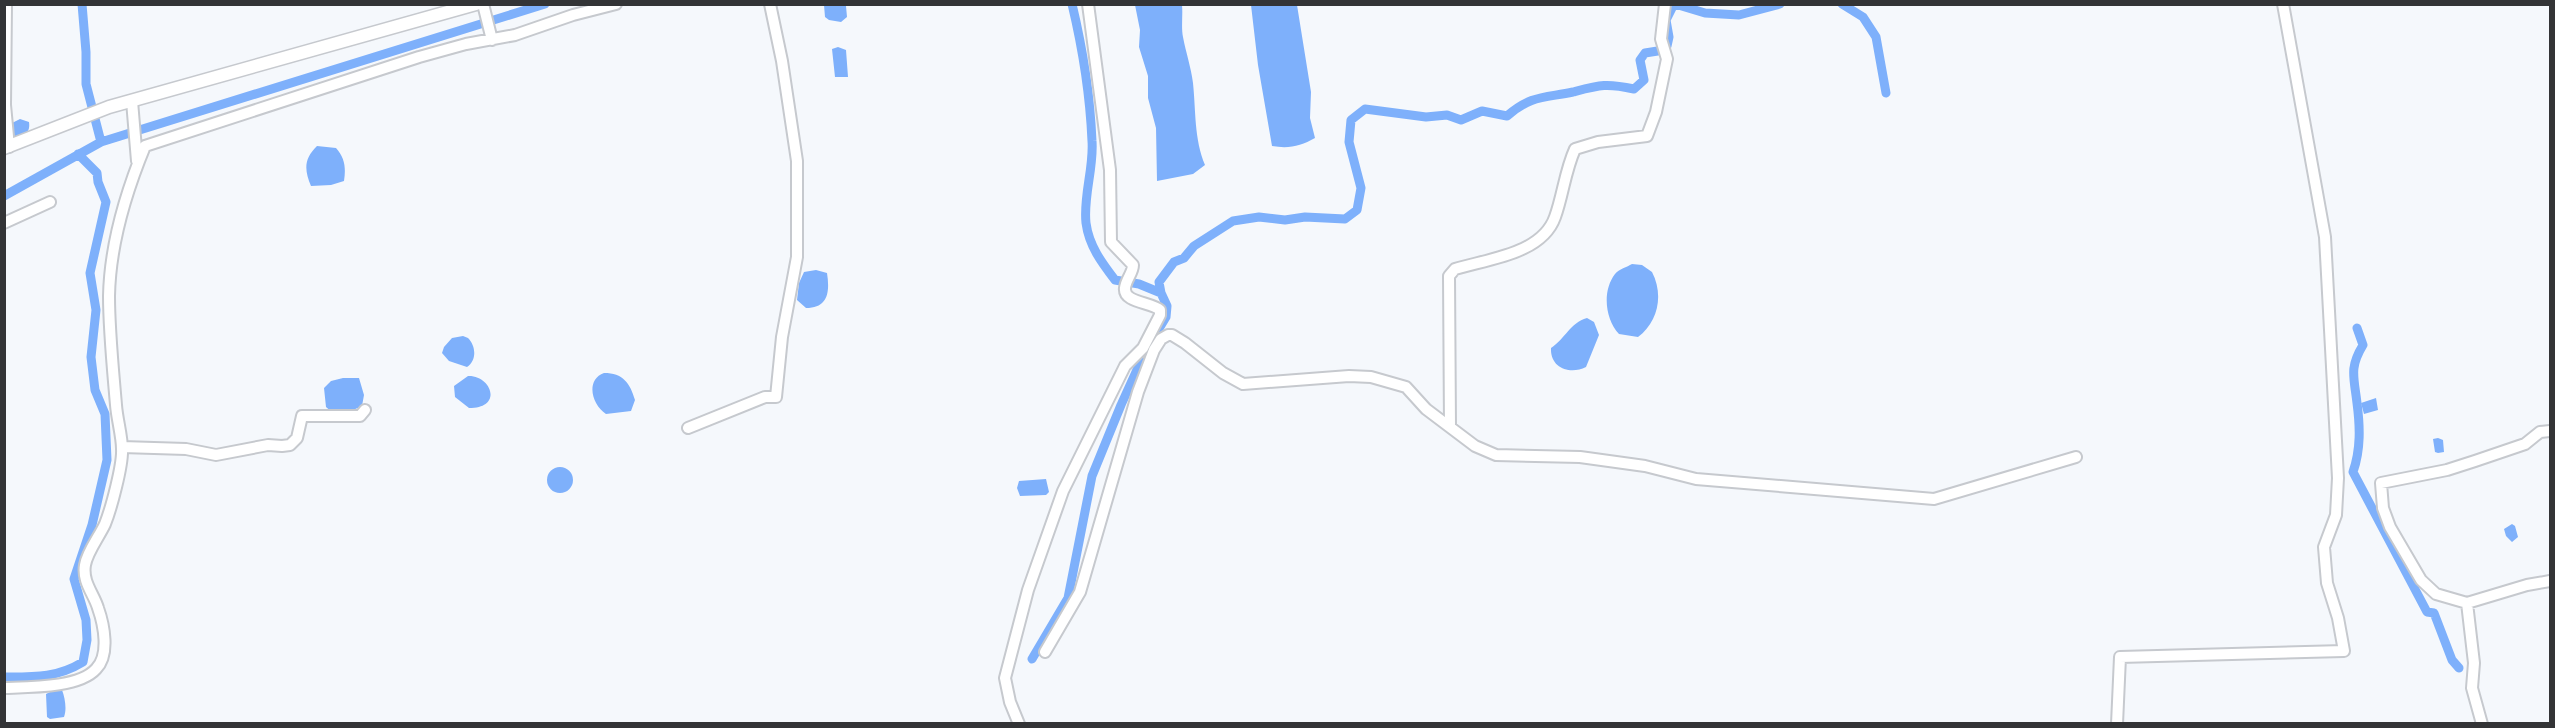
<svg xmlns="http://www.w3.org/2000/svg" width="2555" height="728" font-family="'Source Sans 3',sans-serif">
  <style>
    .water { fill: #7eb0fb }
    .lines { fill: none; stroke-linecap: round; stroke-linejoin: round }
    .canal { stroke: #7eb0fb; stroke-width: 9 }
    .minor-casing { stroke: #c6c9ce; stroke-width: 14 }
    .tertiary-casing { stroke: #c6c9ce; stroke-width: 15 }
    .minor { stroke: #fff; stroke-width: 10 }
    .tertiary { stroke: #fff; stroke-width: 12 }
  </style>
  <rect width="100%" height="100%" fill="#f5f8fc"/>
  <path class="water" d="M824 5H843L846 6 847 17 841 22 829 20 825 17Z
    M1135 5H1182C1183 15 1181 27 1183 37 1186 53 1191 67 1193 83 1196 112 1194 138 1205 165L1193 174 1157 181 1156 128 1148 98V76L1139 47 1140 30Z
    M1251 5H1297L1311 92 1310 118 1315 138C1301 146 1289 149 1272 146L1258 65Z
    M838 47 846 50 848 77H835L832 49Z
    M20 119 29 122C31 135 21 136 11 141L10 124Z
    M317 146 336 148C345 158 346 168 344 181L331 185 311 186C304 169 304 159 317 146Z
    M1632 264 1642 265 1652 272C1664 295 1658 322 1638 337L1619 334C1605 319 1602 291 1615 274 1619 269 1627 267 1632 264Z
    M816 270 827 273C830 292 828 308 806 308L797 300 799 283 804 272Z
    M1587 318 1594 322 1599 335 1586 367C1570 375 1550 368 1551 348 1565 339 1570 323 1587 318Z
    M463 336 468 338C476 346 477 360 467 367L449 361 442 353 444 347 452 338Z
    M604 373C623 373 630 383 635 400L631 411 606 414C592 405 585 380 604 373Z
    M468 376C491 375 504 408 469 408L455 397 454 386Z
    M343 378H359L364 395 362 406 351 411 334 414 326 407 324 388 331 381Z
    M2376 398 2378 410 2364 414 2361 403Z
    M2438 438 2443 440 2444 452 2438 453 2435 452 2433 439Z
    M547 480a13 13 0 1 1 26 0a13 13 0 1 1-26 0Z
    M1046 479 1049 492 1046 495 1020 496 1017 488 1019 481Z
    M2512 524 2515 526 2518 537 2512 542 2506 536 2504 529Z
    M58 688 62 690C65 698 67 709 64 717L50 719 47 717 46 694Z"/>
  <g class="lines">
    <path class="canal" d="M82 4 86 52V84L101 142
      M1072 4C1083 50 1090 95 1092 141 1094 168 1083 196 1086 223 1089 246 1102 263 1115 280L1139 284 1161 293
      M1675 4 1705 13 1739 15 1780 4
      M1842 4 1863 17 1876 37 1886 93
      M1667 46 1669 37 1666 20 1674 4
      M4 196 101 142 545 4
      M2357 328 2363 345C2349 368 2354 377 2357 403 2360 426 2361 449 2353 472L2427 612 2434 613 2452 660 2459 668
      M1032 659 1068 598 1092 476 1121 405 1145 352 1166 317 1167 306 1161 293 1159 282 1174 262 1184 258 1194 246 1233 221 1259 217 1285 220 1305 217 1345 219 1357 210 1361 188 1349 142 1351 120 1365 109 1426 117 1447 115 1461 120 1482 111 1507 116C1531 95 1545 98 1573 92 1600 85 1606 83 1634 89L1644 80 1640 60 1645 53 1664 50
      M4 677C34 677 57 678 83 662L87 640 86 620 74 579 92 525 107 460 105 414 95 390 91 357 96 310 90 273 106 202 98 182 97 173 78 154"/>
    <g class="minor-casing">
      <path id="minor" d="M6 4 5 105 9 147
        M483 4 492 40
        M132 101 137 161
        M4 223 50 202
        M1450 427 1449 276 1455 269C1488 259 1542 254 1555 217 1563 195 1565 171 1575 149L1598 142 1647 136 1656 112 1667 59 1661 39 1665 4
        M688 428 765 397H776L782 337 797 257V161L782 61 770 4
        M122 447 186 449 216 455 268 445 282 446 290 445 297 438 302 416H360L365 410
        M2467 603 2527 585 2550 581
        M1045 652 1080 592 1138 392 1154 350 1161 339 1168 335H1172L1185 343 1223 373 1243 384 1349 376 1371 377 1406 387 1426 409 1475 446 1496 455 1580 457 1645 466 1696 479 1934 499 2076 457
        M4 688C29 687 79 688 96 669 110 655 104 625 98 608 94 594 82 582 85 565 87 552 99 537 105 524 111 509 123 465 122 449 122 436 117 419 116 405 113 369 109 331 109 296 110 245 126 192 145 146L419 57 466 44 515 35 573 15 616 4
        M1019 724 1010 702 1005 678 1028 590 1063 491 1125 366 1143 348 1160 315V310C1152 302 1123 303 1125 288 1126 279 1133 273 1133 265L1111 242 1110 170 1088 4
        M2117 724 2120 657 2344 651 2338 618 2327 583 2324 547 2336 515 2338 478 2325 237 2283 4
        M2482 724 2472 688 2474 663 2467 603 2436 594 2421 580 2390 527 2383 508 2381 483 2447 470 2475 461 2525 444 2540 432 2550 431"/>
    </g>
    <g class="tertiary-casing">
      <path id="tertiary" d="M4 148 109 107 476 4"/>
    </g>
    <use href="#minor" class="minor"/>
    <use href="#tertiary" class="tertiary"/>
  </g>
  <rect width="2555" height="728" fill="none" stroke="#333436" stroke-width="12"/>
</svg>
